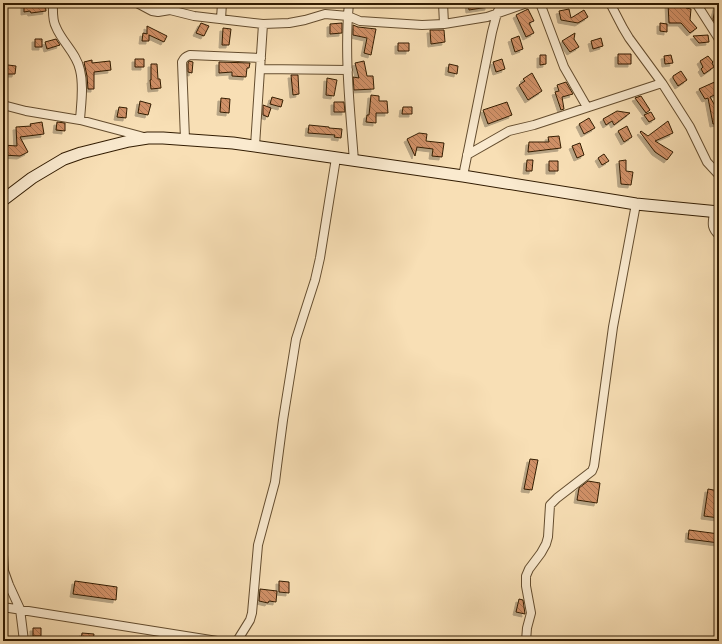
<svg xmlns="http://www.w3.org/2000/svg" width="722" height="644" font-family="'Old Standard TT',serif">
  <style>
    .building { fill: url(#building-back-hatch); stroke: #321c02; filter: url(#shadow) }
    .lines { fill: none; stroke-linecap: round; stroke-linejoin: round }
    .street-casing { stroke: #644d2f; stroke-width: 10 }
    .secondary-casing { stroke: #321c02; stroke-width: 13 }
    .street { stroke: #faeacf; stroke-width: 8 }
    .secondary { stroke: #faeacf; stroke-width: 11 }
  </style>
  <defs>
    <pattern id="building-back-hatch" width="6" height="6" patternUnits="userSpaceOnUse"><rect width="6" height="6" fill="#d19167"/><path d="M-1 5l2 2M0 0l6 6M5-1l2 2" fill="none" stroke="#aa7653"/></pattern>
    <filter id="shadow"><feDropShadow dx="-3" dy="3" stdDeviation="0" flood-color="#0004"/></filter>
  </defs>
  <rect width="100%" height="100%" fill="#f8dfb5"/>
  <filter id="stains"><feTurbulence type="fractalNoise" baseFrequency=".005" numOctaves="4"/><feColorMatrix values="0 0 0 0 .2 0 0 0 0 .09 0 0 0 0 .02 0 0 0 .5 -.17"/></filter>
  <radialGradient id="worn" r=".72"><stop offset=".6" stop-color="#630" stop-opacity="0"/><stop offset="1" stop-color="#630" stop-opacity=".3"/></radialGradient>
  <path class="building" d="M24 3H33V5L45 3 46 11 31 13 30 11 24 12Z
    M468 3H488V7L469 10Z
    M668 3H685L686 8 691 9 690 20 697 28 690 33 681 23H669Z
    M717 3H719V24L715 23 713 19Z
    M528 9 534 21 529 23 534 33 526 37 516 15Z
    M569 9 571 18 584 10 588 17 578 23 561 20 559 11Z
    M201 23 209 26 204 36 196 33Z
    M342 23V33L330 34V24Z
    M660 23 667 24V32L660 31Z
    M353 25 358 27 376 29 371 55 364 53 367 38 353 35Z
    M147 26 167 36 164 42 149 35V41H142L143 33 147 34Z
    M223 28 231 29 229 45H222Z
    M430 30H444L445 42 431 44Z
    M575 33 574 39 579 47 570 52 562 41Z
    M708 35 709 42 699 43 693 36Z
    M519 36 523 49 515 52 511 39Z
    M601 38 603 46 593 49 591 41Z
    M35 39H42V47H35Z
    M56 39 60 45 47 49 45 42Z
    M398 43H409V51H398Z
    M618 54H631V64H618Z
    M540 55H546V64L540 65Z
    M671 55 673 63 665 64 664 56Z
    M708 56 713 62 712 63 714 67 704 74 701 69 703 67 700 61Z
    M135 59H144V67H135Z
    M502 59 505 69 496 72 493 62Z
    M92 60V63L110 61 111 70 94 72V89H88L87 76 84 62Z
    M189 61 193 62 192 73 188 72V63Z
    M364 61 367 76H373L374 89 354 90 353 77 359 78 355 63Z
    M219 62 250 63 249 68H247L246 77 232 76V72L219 73Z
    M151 64H157L158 79H160L161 88 151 89 150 80H151Z
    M449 64 458 66 457 74 448 72Z
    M8 65 16 66 15 74H3V66Z
    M681 71 687 80 678 86 673 78V76Z
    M532 73 542 91 528 100 519 85 525 81 523 79Z
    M291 75H298L299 94 293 95Z
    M327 78 337 80 334 96 326 95Z
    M719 80V93L710 97 718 111 719 117V123L713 124 708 98 705 99 699 89Z
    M566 82 573 94 562 97 564 109 561 110 555 92 559 91 557 85Z
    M371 95 379 96V101H387L388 113H376V123L366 122 367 115H369Z
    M641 96 650 110 646 113 635 98Z
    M272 97 283 100 281 107 270 104Z
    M221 98 230 99 229 113 220 112Z
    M140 101 151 104 148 115 138 113Z
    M334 102H344L345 112H334Z
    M507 102 512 115 488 124 483 110Z
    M263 105 271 108 268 117 263 115Z
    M119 107 127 108 126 118 117 117Z
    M403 107H412V114H402Z
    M617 111 630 113 614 125 612 121 606 125 603 119Z
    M651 112 655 119 649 122 644 115Z
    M589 118 595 128 584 134 579 124Z
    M668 121 673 133 655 141 673 152 667 160 655 152 640 132 641 131 648 136Z
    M42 122 44 134 20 137 28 152 20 156 3 155V145L17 146 16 127 31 126 30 124Z
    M57 122 65 123V131L56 130Z
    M309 125 329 127V128L342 129 341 138 334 137 335 135 308 133Z
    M627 126 632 137 624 142 618 131Z
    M419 133 427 134 426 141 444 143 442 157 432 156 433 149 417 147 415 156 407 139Z
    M559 136 561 148 528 152 529 142H549L548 137Z
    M580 143 584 155 577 158 572 146Z
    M604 154 609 161 602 165 598 158Z
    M527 160H533L532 171H526Z
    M626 160V171L633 172 631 185 621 184 619 161Z
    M549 161H558V171H549Z
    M530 459 538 460 532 490 524 489Z
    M588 481 600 483 597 503 577 500 579 488Z
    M708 489 719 491V518L704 516Z
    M689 530 719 534V543L688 539Z
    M75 581 117 587 116 600 73 594Z
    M279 581 289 582V593L279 592Z
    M260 589 277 591 276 602 269 601 268 603 259 601Z
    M519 599 523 600 525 614 516 612Z
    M33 628H41V636H33Z
    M82 633 94 634 93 641H81Z"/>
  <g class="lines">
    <g class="street-casing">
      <path id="street" d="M53 3C53 11 52 20 56 27 62 42 77 54 80 70 84 86 81 104 80 120
        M137 3 152 11 158 12 170 10 194 16 263 24 289 23 305 20 325 14 348 16 360 21 422 25 444 24 487 17 527 3
        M349 3C344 55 350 108 354 161
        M443 3 444 24
        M540 3 564 67 587 107
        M610 3 623 28 629 38 662 83 690 127 707 162 719 175
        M696 3 719 39
        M221 19 222 3
        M260 69 348 70
        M3 105 26 111 80 120 144 137
        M185 139 182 62C184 58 185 57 190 55L261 58
        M255 146 263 24
        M467 155 509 131 534 125 662 83
        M463 176 492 32 497 13 502 3
        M714 212C713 222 710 227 719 235
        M3 555 4 571 9 585 20 609 24 641
        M3 607 217 641
        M237 641 250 620 252 613 258 545 275 482 277 466 283 420 296 339 315 280 320 258 336 158
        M526 641 527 628 531 613 526 586V576L529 569 541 553 546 544 548 537 550 505 557 498 592 471 594 466 613 327 636 204"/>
    </g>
    <g class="secondary-casing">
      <path id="secondary" d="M3 200 32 178 64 159 81 153 129 141 148 138H163L233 143 463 176 636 204 719 212"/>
    </g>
    <use href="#street" class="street"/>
    <use href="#secondary" class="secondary"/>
  </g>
  <rect width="722" height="644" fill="none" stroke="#f8dfb5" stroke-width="16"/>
  <rect x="4" y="4" width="714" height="636" fill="none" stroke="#321c02" stroke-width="2"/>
  <rect x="8" y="8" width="706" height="628" fill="none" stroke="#321c02"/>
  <rect width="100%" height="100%" filter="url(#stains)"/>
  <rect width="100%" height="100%" fill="url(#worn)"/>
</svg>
